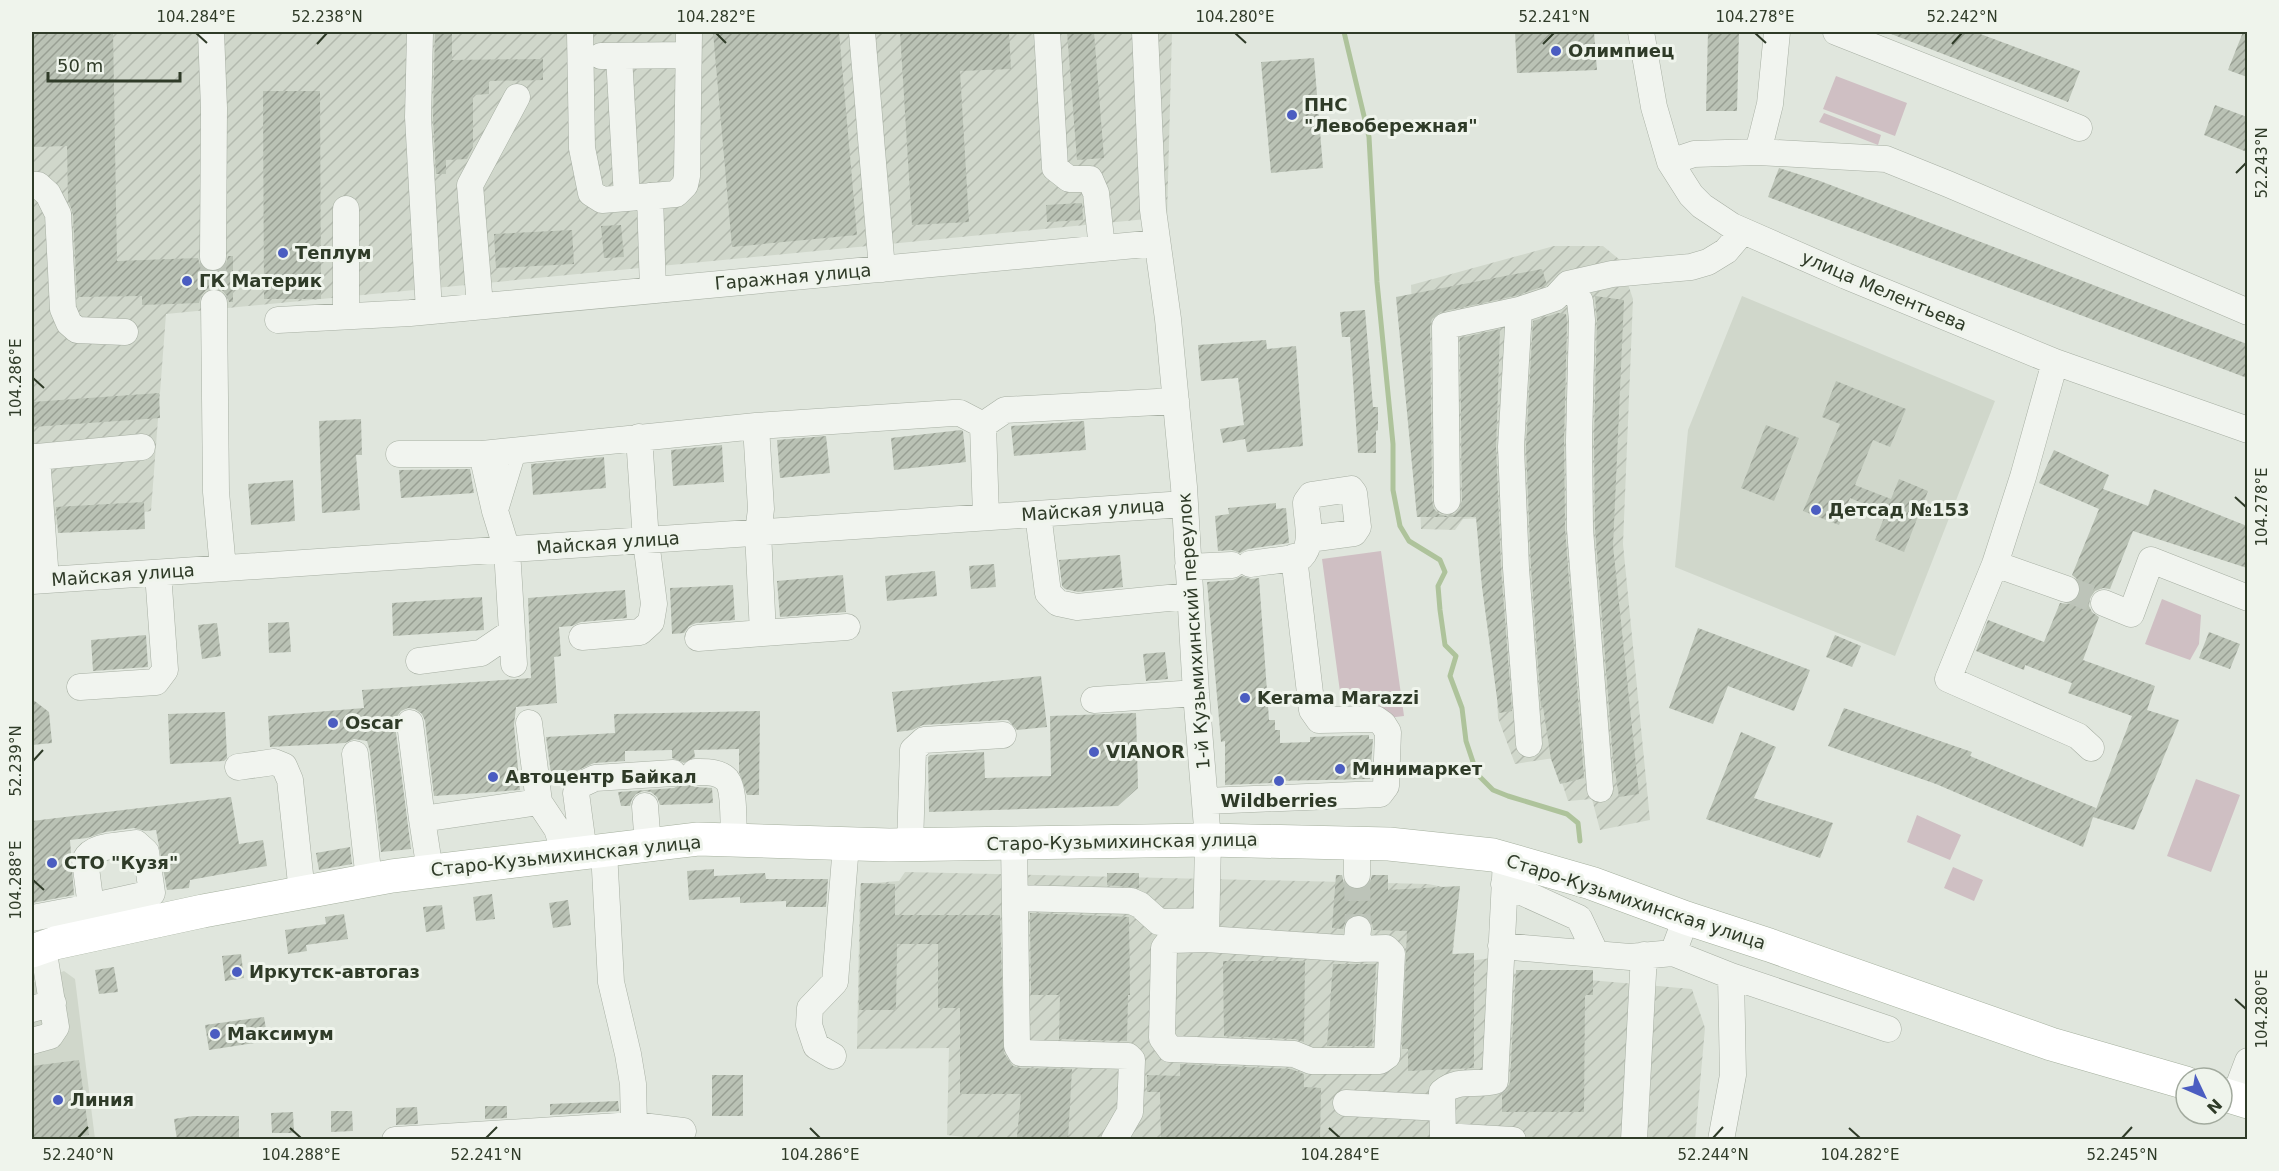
<svg xmlns="http://www.w3.org/2000/svg" width="2279" height="1171" font-family="'DejaVu Sans',sans-serif">
  <style>
    .built { fill: #d0d7cb }
    .industrial { fill: url(#industrial-furrows) }
    .green { fill: #cfbfc3 }
    .lines { fill: none; stroke-linecap: round; stroke-linejoin: round }
    .stream { stroke: #aec39b; stroke-width: 5 }
    .building { fill: url(#building-hatch) }
    .minor-tunnel { stroke: #bdc4b9; stroke-width: 26; stroke-dasharray: 26 13; stroke-linecap: butt }
    .minor-casing { stroke: #a7afa3; stroke-width: 27 }
    .major-casing { stroke: #a5b09e; stroke-width: 34 }
    .minor { stroke: #f1f4ef; stroke-width: 26 }
    .major { stroke: #fff; stroke-width: 33 }
    .ticks { fill: none; stroke: #2f3b28; stroke-width: 2 }
    .poi-dot { fill: #4b5dc1; stroke: #eff4ec; stroke-width: 2 }
    .labels { text-anchor: middle; stroke-width: 6; stroke-linejoin: round; paint-order: stroke }
    .poi-label { font-size: 18px; font-weight: bold; fill: #2f3b28; stroke: #eff4ec; text-anchor: start }
    .street-label { font-size: 18px; fill: #2f3b28; stroke: #eff4ec }
    .neatline { fill: none; stroke: #2f3b28; stroke-width: 2 }
    .ticks-label { font-size: 15px; text-anchor: middle; fill: #2f3b28 }
  </style>
  <defs>
    <pattern id="industrial-furrows" width="10" height="10" patternUnits="userSpaceOnUse" patternTransform="scale(1.5)"><rect width="10" height="10" fill="#d0d7cb"/><path d="M-1 1l2-2M0 10L10 0M9 11l2-2" fill="none" stroke="#b3b9ae"/></pattern>
    <pattern id="building-hatch" width="6" height="6" patternUnits="userSpaceOnUse" patternTransform="scale(1.5)"><rect width="6" height="6" fill="#bac2b5"/><path d="M-1 1l2-2M0 6l6-6M5 7l2-2" fill="none" stroke="#989f93"/></pattern>
  </defs>
  <rect width="100%" height="100%" fill="#e0e6dd"/>
  <path class="built" d="M1742 296 1995 401 1895 656 1675 567 1688 430Z
    M64 971 75 979 95 1139H32V983Z"/>
  <path class="industrial" d="M32 32H1172L1167 217 166 314 151 511 32 528Z
    M1554 246H1603L1620 260 1633 299 1623 544 1650 820 1600 830 1592 799 1568 801 1554 758 1515 764 1498 718 1494 631 1485 518 1463 519 1455 530 1421 529 1411 285Z
    M905 872 1428 884 1459 890 1452 963 1492 958 1497 972 1692 989 1705 1028 1695 1140H989L947 1135 949 1048 857 1049 860 884 899 881Z"/>
  <path class="green" d="M1836 76 1907 103 1895 136 1823 109Z
    M1824 113 1881 135 1878 145 1819 122Z
    M1381 551 1404 716 1387 718 1386 710 1370 712 1367 696 1341 699 1322 559Z
    M2162 599 2201 615 2199 644 2190 660 2145 644Z
    M2196 779 2240 795 2211 872 2167 856Z
    M1917 815 1961 835 1950 860 1907 842Z
    M1953 867 1983 880 1974 901 1944 888Z"/>
  <g class="lines">
    <path class="stream" d="M1344 32 1369 137 1377 282 1393 444V490L1400 526 1409 541 1440 560 1445 572 1438 586 1440 610 1445 645 1456 656 1450 676 1462 708 1466 741 1477 774 1493 790 1508 796 1567 814 1578 823 1580 841"/>
  </g>
  <path class="building" d="M32 32H113L117 261 198 258 200 265 205 270 213 272 221 270 226 264 228 256H233V302H229L227 296 222 290 214 288 206 290 201 296 199 303 142 305V296L77 297 73 213 68 200 67 146 32 147Z
    M435 32H452V60L543 59V80L489 81V94L473 95V147L467 159 446 160V174H436L433 117Z
    M713 32H839L857 235 732 247Z
    M900 32H1009L1011 69 960 71 969 222 912 225Z
    M1067 32H1094L1104 158 1077 160Z
    M1515 32H1594L1597 70 1517 73Z
    M1708 32H1739L1737 111H1706Z
    M1886 32H1975L2080 71 2068 102Z
    M2243 32H2247V77L2228 70Z
    M1314 58 1323 168 1271 173 1261 62Z
    M263 91H320L321 299H264Z
    M2215 105 2247 117V152L2204 135Z
    M1779 168 1820 181 2023 258 2247 344V378L1768 197Z
    M1082 203 1083 220 1047 222 1046 205Z
    M621 225 624 257 604 258 601 226Z
    M572 230 574 264 496 268 494 234Z
    M1542 269 1547 285 1515 296 1441 312 1432 319 1430 326 1432 501 1434 509 1439 514 1447 516 1455 514 1460 508 1462 501 1460 338 1500 329 1496 448 1501 569 1512 711 1499 713 1482 587 1476 517H1417L1396 297Z
    M1595 296 1624 300 1613 546 1639 794 1619 797 1615 771H1614L1595 528 1594 440 1597 320Z
    M1365 310 1373 407H1378V430L1376 431V453H1358L1350 337H1342L1340 312Z
    M1558 313 1566 314 1567 321 1564 440 1565 529 1584 778 1560 784 1551 759 1543 707H1541L1531 567 1526 447 1533 321Z
    M1266 340 1267 349 1296 346 1303 446 1247 452 1245 439 1223 443 1220 429 1244 425 1238 378 1201 381 1198 345Z
    M1836 381 1906 409 1890 447 1873 440 1855 485 1891 499 1899 479 1928 491 1904 552 1875 540 1886 513 1850 498 1839 525 1803 511 1840 424 1822 417Z
    M159 393 160 418 32 427V402Z
    M361 419 362 455H356L360 510 322 513 319 421Z
    M1084 421 1086 450 1014 456 1011 426Z
    M1766 425 1799 438 1774 501 1741 488Z
    M961 430 963 431 966 462 894 470 891 438Z
    M826 436 830 473 780 478 777 440Z
    M722 445 724 482 673 486 671 450Z
    M2054 450 2109 475 2103 489 2148 506 2154 489 2247 526V568L2133 531 2110 589 2103 588 2095 591 2090 598 2089 606 2092 612 2099 617 2083 660 2155 686 2147 710 2179 720 2134 830 2093 817 2132 716 2068 693 2072 683 2025 665 2024 670 1976 651 1988 620 2044 642 2060 603 2069 604 2076 600 2080 595 2081 586 2078 580 2072 575 2099 509 2039 483Z
    M604 457 606 488 533 495 531 464Z
    M470 469 474 493 401 498 399 470Z
    M293 480 295 521 251 525 248 484Z
    M144 502 145 529 58 533 56 507Z
    M1276 503V509L1286 508 1289 543 1248 549 1240 553 1232 550 1218 551 1215 516 1229 514 1228 508Z
    M1120 555 1123 587 1078 592 1065 589 1062 586 1059 560Z
    M994 564 996 587 971 589 969 566Z
    M935 571 937 596 887 601 885 576Z
    M843 575 846 612 780 617 777 581Z
    M1242 576 1251 579 1259 578 1269 720H1275V730H1280V743L1310 742V737L1369 735V739H1373L1370 779 1273 781V783L1225 785V741L1221 742 1207 582 1233 580Z
    M733 585 735 620 696 623 689 626 684 633 672 634 670 588Z
    M625 590 627 618 581 622 572 626 559 627 561 656 554 657 557 703 516 707 514 725 520 790 434 796 425 721 422 714 415 709 408 708 401 711 396 718 395 725 411 849 381 852 370 752 367 741 354 739 345 743 270 747 268 716 364 708 362 690 531 678 528 598Z
    M482 597 484 630 393 636 392 603Z
    M289 622 291 652 269 653 268 623Z
    M217 623 221 656 202 659 198 625Z
    M1698 628 1810 670 1794 711 1728 686 1713 724 1669 708Z
    M2209 632 2240 644 2230 669 2199 658Z
    M146 635 148 667 93 671 91 640Z
    M1835 635 1861 646 1852 667 1826 657Z
    M1165 652 1168 679 1146 681 1143 654Z
    M1041 676 1047 727 1017 730 1008 720H1002L923 725 912 730 897 732 892 692Z
    M32 699 49 712 52 743 32 745Z
    M1844 708 1972 752 1970 756 2096 808 2083 847 1936 784 1828 746Z
    M760 711 759 795H747L739 772V749L694 750 695 757 684 763 672 758V750L625 751V761L594 763 572 773 551 774 546 737 615 733 614 714Z
    M225 712 227 758 224 761 170 764 168 714Z
    M1136 713 1138 788 1118 806 929 812 928 757 930 755 984 752 985 778 1051 776 1050 716Z
    M1741 732 1776 747 1754 798 1833 823 1820 858 1706 819Z
    M684 782 695 787 712 788 713 803 660 805 657 797 651 792 644 791 636 794 632 799 630 806H621L618 792 674 788Z
    M231 797 239 844 263 840 267 866 190 880 189 888 167 890 156 830 145 831 134 828 105 832 87 838 70 840 74 895 32 903V821Z
    M350 847 352 864 319 870 316 853Z
    M714 869V876L765 873 766 879H828L826 907H786V901L740 903V897L689 900 687 871Z
    M1107 873H1139V888L1107 885Z
    M1336 875H1342L1344 883 1349 888 1356 890 1365 888 1370 882 1372 875H1388V890L1460 886 1452 954 1474 953V1068L1408 1071V1049H1402L1407 931 1373 930 1372 923 1367 917 1359 914 1351 916 1346 920 1343 929 1332 928Z
    M861 883 895 884V915H1000L1004 1053 1013 1066 1020 1068 1072 1069 1068 1139 1017 1137 1021 1094H960V1008H938V944H897L896 1010H859Z
    M492 894 495 919 476 921 473 897Z
    M568 900 571 925 553 928 549 903Z
    M442 905 445 929 426 932 423 907Z
    M1030 913 1129 917 1130 995H1128L1127 1041 1059 1039 1060 995H1031Z
    M344 914 348 939 306 945 307 951 288 954 285 930 326 924 325 917Z
    M241 954 244 978 225 981 222 956Z
    M1223 961H1305L1304 1042 1295 1039 1224 1036Z
    M1333 964H1376L1372 1046H1327Z
    M114 967 118 992 99 994 95 970Z
    M1516 970H1593V995H1585L1584 1112H1502V1094L1508 1089 1510 1082Z
    M264 1017 268 1041 209 1050 205 1025Z
    M79 1060 89 1135 53 1140H32V1066Z
    M1180 1064 1291 1069 1304 1074V1087L1321 1088 1320 1140H1161L1160 1092H1147V1075L1180 1076Z
    M712 1075H743V1116H712Z
    M618 1101 619 1111 550 1115V1104Z
    M485 1106H507V1118L485 1119Z
    M417 1107 418 1124 396 1125V1108Z
    M331 1111H352L353 1131 331 1132Z
    M293 1112 294 1133H272L271 1113Z
    M193 1116H239V1137L177 1140 174 1119Z"/>
  <g class="lines">
    <path class="minor-tunnel" d="M213 257 214 303
      M2066 589 2104 603
      M1357 875 1358 929"/>
    <g class="minor-casing">
      <path id="minor" d="M211 32 214 108 213 257
        M420 32 418 117 429 311
        M580 32 582 148 591 193 602 200 676 194 685 185 687 176 689 32
        M862 32 882 269
        M1047 32 1055 168 1069 179H1090L1096 193 1102 248
        M1145 32 1153 210 1168 319 1184 487 1196 693 1208 840 1206 939 1356 949
        M1641 32 1654 107 1670 162 1691 195 1702 206 1732 226 1846 276 2055 362 2248 430
        M1836 32 2079 128
        M601 56 688 55
        M619 56 627 198
        M1758 152 1770 104 1777 32
        M1670 162 1694 154 1758 152 1886 159 1948 184 2248 312
        M32 185H38L48 194 58 214 63 309 69 323 77 330 125 332
        M650 196 653 290
        M346 209V316
        M214 303 216 492 223 568
        M480 306 470 185 517 97
        M278 320 410 313 1157 243
        M2055 362 2023 477 1995 564 1948 679 2078 736 2091 748
        M983 425 986 516
        M399 454H482
        M32 457H37L46 580
        M37 457 142 447
        M1447 501 1445 326 1519 310
        M495 510 513 451
        M1038 514 1048 593 1058 603 1077 607 1189 596
        M1250 564 1301 557C1315 543 1306 519 1306 502L1311 495 1351 489 1354 493 1358 527 1354 533 1309 539
        M1995 564 2066 589
        M1188 567 1232 565
        M32 581 1185 504
        M2104 603 2131 614 2151 560 2248 598
        M763 633 847 627
        M582 637 640 632 651 622 654 604 646 541 639 437
        M698 638 763 633 758 533 761 509 756 426
        M419 661 481 653 512 632
        M514 664 507 550 495 511 482 454 756 426 953 413H960L983 425 1005 410 1176 401
        M80 687 156 682 165 670 158 573
        M1094 700 1196 693
        M410 723 422 819
        M529 723 539 802
        M1529 744 1516 568 1511 447 1519 310 1555 298 1568 284
        M355 754 369 880
        M238 767 274 762 284 766 290 780 302 893
        M695 772C706 772 719 771 727 780 735 790 733 826 734 841
        M1600 789 1580 529 1579 440 1582 320 1580 301 1568 284 1612 274 1691 267 1708 262 1726 251 1743 231
        M1205 801 1380 794 1386 786 1388 732 1383 724 1376 719 1319 720 1312 710 1294 557
        M645 806 648 846
        M1014 843 1017 1046 1021 1053 1128 1056 1132 1060 1130 1112 1114 1140
        M1357 843V875
        M910 845 913 750 924 740 1003 735
        M604 851 611 982 628 1054 633 1084 634 1125
        M584 853 576 793 580 785 595 778 673 773
        M1506 859 1495 1081C1476 1086 1458 1078 1442 1092L1443 1136 1513 1140
        M430 871 422 819 539 802 557 829 565 854
        M1504 884 1579 918 1596 954
        M1015 898 1131 901 1140 905 1159 922 1206 921
        M32 918 80 909 152 893 146 852 136 843C120 846 93 844 85 860L91 907
        M1206 939 1170 940 1164 948 1162 1038 1170 1049 1294 1054 1311 1061H1380L1387 1056 1392 954 1386 948 1356 949 1358 929
        M1501 946 1630 957 1673 953 1686 918
        M1673 953 1731 976 1888 1029
        M32 1009 53 1003
        M32 1041 50 1036 56 1027 43 947
        M833 1056 816 1046 809 1025 810 1008 835 982 846 845
        M2234 1098 2248 1061
        M1346 1103 1442 1108
        M395 1140 634 1125 683 1131
        M1634 1140 1644 955
        M1721 1140 1733 1075 1731 976"/>
    </g>
    <g class="major-casing">
      <path id="major" d="M32 951 55 943 203 911 392 876 698 839 889 845 1208 840 1389 844 1493 855 1591 883 1686 918 1769 945 2051 1044 2186 1083
        M2222 1094 2248 1102"/>
    </g>
    <use href="#minor" class="minor"/>
    <use href="#major" class="major"/>
  </g>
  <path class="ticks" d="M196 33 207 43M716 33 726 43M1235 33 1246 43M1755 33 1766 43M317 44 327 33M1543 44 1554 33M1952 44 1962 33M2236 173 2246 163M33 378 44 388M2235 497 2246 507M33 761 43 750M33 880 44 890M2235 999 2246 1009M290 1128 301 1138M810 1128 820 1138M1329 1128 1340 1138M1849 1128 1860 1138M78 1138 88 1127M486 1138 497 1127M1713 1138 1723 1127M2122 1138 2132 1127"/>
  <g class="poi-dot">
    <circle cx="1556" cy="51" r="6"/>
    <circle cx="1292" cy="115" r="6"/>
    <circle cx="283" cy="253" r="6"/>
    <circle cx="187" cy="281" r="6"/>
    <circle cx="1816" cy="510" r="6"/>
    <circle cx="1245" cy="698" r="6"/>
    <circle cx="333" cy="723" r="6"/>
    <circle cx="1094" cy="752" r="6"/>
    <circle cx="1340" cy="769" r="6"/>
    <circle cx="493" cy="777" r="6"/>
    <circle cx="1279" cy="781" r="6"/>
    <circle cx="52" cy="863" r="6"/>
    <circle cx="237" cy="972" r="6"/>
    <circle cx="215" cy="1034" r="6"/>
    <circle cx="58" cy="1100" r="6"/>
  </g>
  <g class="labels">
    <g class="poi-label">
      <text x="1568" y="57">Олимпиец</text>
      <text x="1304" y="111">ПНС<tspan x="1304" dy="21">"Левобережная"</tspan></text>
      <text x="295" y="259">Теплум</text>
      <text x="199" y="287">ГК Материк</text>
      <text x="1828" y="516">Детсад №153</text>
      <text x="1257" y="704">Kerama Marazzi</text>
      <text x="345" y="729">Oscar</text>
      <text x="1106" y="758">VIANOR</text>
      <text x="1352" y="775">Минимаркет</text>
      <text x="505" y="783">Автоцентр Байкал</text>
      <text x="1279" y="807" text-anchor="middle">Wildberries</text>
      <text x="64" y="869">СТО "Кузя"</text>
      <text x="249" y="978">Иркутск-автогаз</text>
      <text x="227" y="1040">Максимум</text>
      <text x="70" y="1106">Линия</text>
    </g>
    <g class="street-label">
      <text transform="translate(793 277) rotate(-5)" y="6">Гаражная улица</text>
      <text transform="translate(1884 291) rotate(23)" y="6">улица Мелентьева</text>
      <text transform="translate(1093 510) rotate(-4)" y="6">Майская улица</text>
      <text transform="translate(608 543) rotate(-4)" y="6">Майская улица</text>
      <text transform="translate(123 575) rotate(-4)" y="6">Майская улица</text>
      <text transform="translate(1194 631) rotate(-94)" y="6">1-й Кузьмихинский переулок</text>
      <text transform="translate(1122 842) rotate(-1)" y="6">Старо-Кузьмихинская улица</text>
      <text transform="translate(566 856) rotate(-6)" y="6">Старо-Кузьмихинская улица</text>
      <text transform="translate(1636 902) rotate(18)" y="6">Старо-Кузьмихинская улица</text>
    </g>
  </g>
  <rect width="2279" height="1171" fill="none" stroke="#eff4ec" stroke-width="66"/>
  <g transform="translate(2204 1096) rotate(134)"><circle r="28" fill="#eff4ec" stroke="#a2aa9e" stroke-width="1.5"/>
  <path d="M0-4.5L10 22L0 15L-10 22Z" fill="#4b5dc1"/>
  <text y="-9" font-size="16" font-weight="bold" text-anchor="middle" fill="#2f3b28">N</text>
  </g>
  <path d="M48 72v9h132v-9" fill="none" stroke="#2f3b28" stroke-width="3"/>
  <text x="57" y="72" font-size="18" fill="#2f3b28" stroke="#eff4ec" stroke-width="4.5" paint-order="stroke">50 m</text>
  <rect x="33" y="33" width="2213" height="1105" class="neatline"/>
  <g class="ticks-label">
    <text x="196" y="22">104.284°E</text>
    <text x="327" y="22">52.238°N</text>
    <text x="716" y="22">104.282°E</text>
    <text x="1235" y="22">104.280°E</text>
    <text x="1554" y="22">52.241°N</text>
    <text x="1755" y="22">104.278°E</text>
    <text x="1962" y="22">52.242°N</text>
    <text transform="translate(2262 163) rotate(-90)" y="5">52.243°N</text>
    <text transform="translate(16 378) rotate(-90)" y="5">104.286°E</text>
    <text transform="translate(2262 507) rotate(-90)" y="5">104.278°E</text>
    <text transform="translate(16 761) rotate(-90)" y="5">52.239°N</text>
    <text transform="translate(16 880) rotate(-90)" y="5">104.288°E</text>
    <text transform="translate(2262 1009) rotate(-90)" y="5">104.280°E</text>
    <text x="78" y="1160">52.240°N</text>
    <text x="301" y="1160">104.288°E</text>
    <text x="486" y="1160">52.241°N</text>
    <text x="820" y="1160">104.286°E</text>
    <text x="1340" y="1160">104.284°E</text>
    <text x="1713" y="1160">52.244°N</text>
    <text x="1860" y="1160">104.282°E</text>
    <text x="2122" y="1160">52.245°N</text>
  </g>
</svg>
